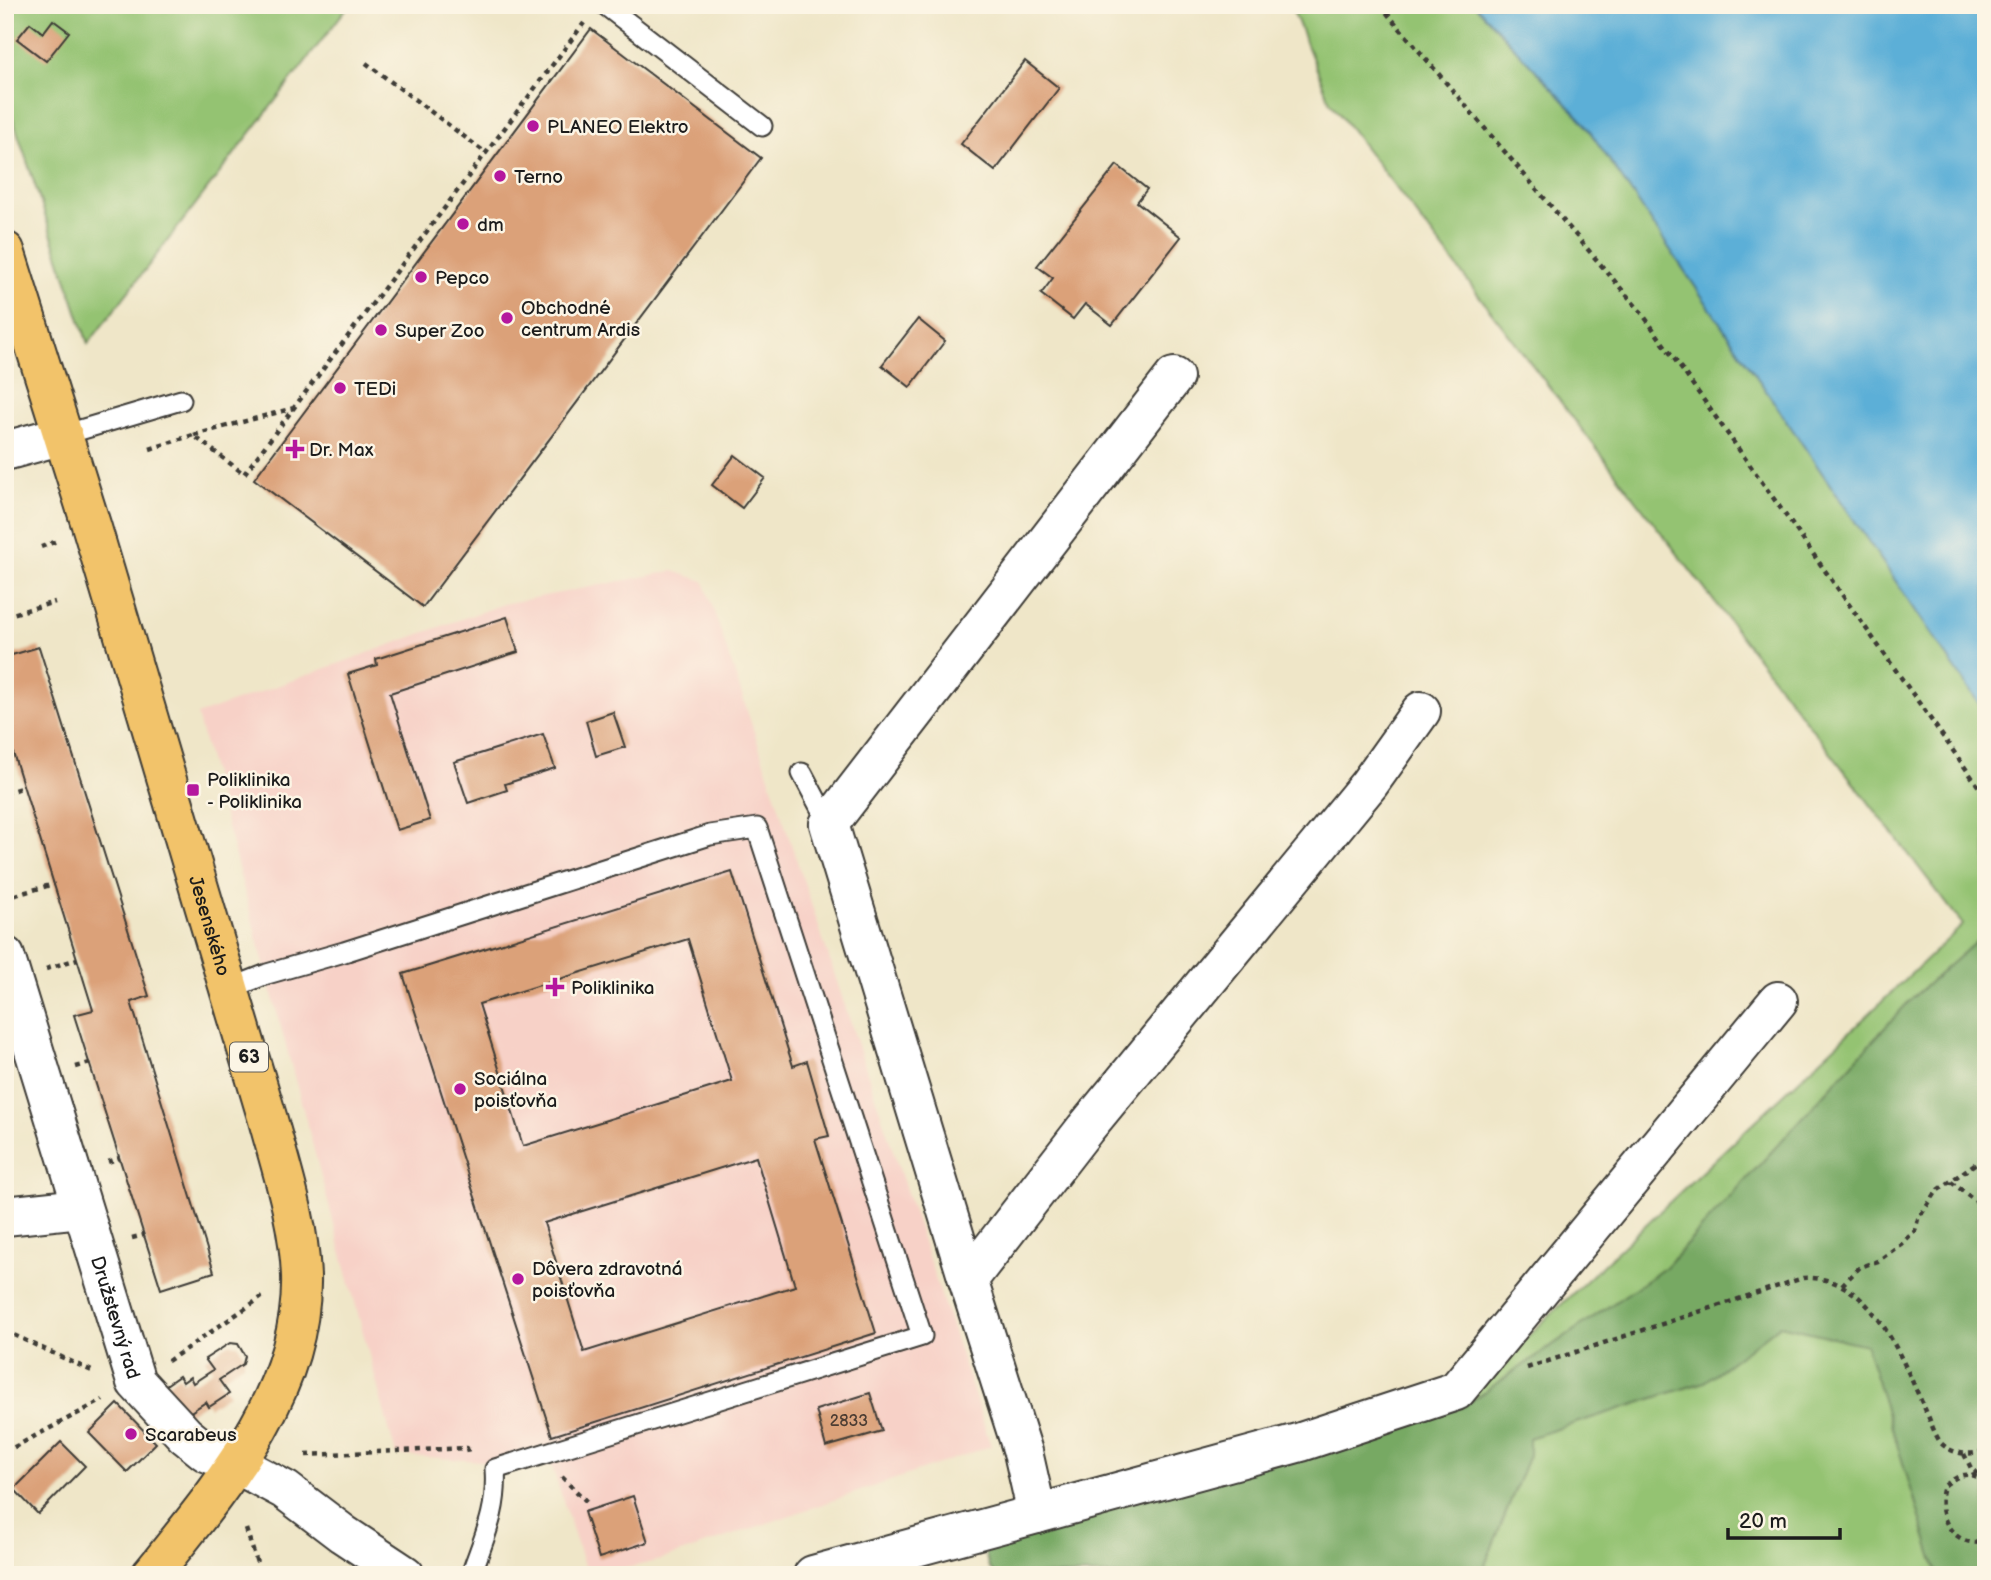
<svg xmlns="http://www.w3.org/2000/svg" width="1991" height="1580" font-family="'Balsamiq Sans',sans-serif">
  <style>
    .built { fill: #f7d1c7 }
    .green { fill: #94c372; stroke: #587047; stroke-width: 2 }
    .forest { fill: #77a964; stroke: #4a6240; stroke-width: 2 }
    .water { fill: #5bafd7; stroke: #3c667a; stroke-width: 2 }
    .building { fill: #dba179; fill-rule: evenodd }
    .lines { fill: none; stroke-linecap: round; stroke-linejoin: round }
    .lane-casing { stroke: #3c3a36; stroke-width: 23 }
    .street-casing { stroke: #3c3a36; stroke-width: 42 }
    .primary-casing { stroke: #3c3a36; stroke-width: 42 }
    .path { stroke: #3c3a36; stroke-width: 4.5; stroke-dasharray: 5 5; stroke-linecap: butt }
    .lane { stroke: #fff; stroke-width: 19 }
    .street { stroke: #fff; stroke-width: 38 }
    .primary { stroke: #f2c36a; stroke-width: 38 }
    .poi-dot { fill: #b5179e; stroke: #fcf5e5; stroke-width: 2.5 }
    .labels { text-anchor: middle; stroke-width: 5; stroke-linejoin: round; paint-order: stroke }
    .number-label { font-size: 16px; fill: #4c3d33 }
    .shield { fill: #fcf5e5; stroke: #5f5d58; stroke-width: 2 }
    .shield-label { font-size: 18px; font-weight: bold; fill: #1c1c1c }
    .poi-label { font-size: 19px; fill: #1c1c1c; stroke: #fcf5e5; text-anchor: start }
    .street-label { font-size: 19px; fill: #1c1c1c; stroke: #fcf5e5 }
  </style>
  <rect width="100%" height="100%" fill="#fcf5e5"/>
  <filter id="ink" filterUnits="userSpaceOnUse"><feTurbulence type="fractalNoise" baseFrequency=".0143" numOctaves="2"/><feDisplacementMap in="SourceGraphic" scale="14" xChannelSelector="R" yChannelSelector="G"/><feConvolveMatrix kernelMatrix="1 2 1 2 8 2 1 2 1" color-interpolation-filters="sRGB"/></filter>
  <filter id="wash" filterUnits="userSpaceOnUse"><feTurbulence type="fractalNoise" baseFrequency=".00686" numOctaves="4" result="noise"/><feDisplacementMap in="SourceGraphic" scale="28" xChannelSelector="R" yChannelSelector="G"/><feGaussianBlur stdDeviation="1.57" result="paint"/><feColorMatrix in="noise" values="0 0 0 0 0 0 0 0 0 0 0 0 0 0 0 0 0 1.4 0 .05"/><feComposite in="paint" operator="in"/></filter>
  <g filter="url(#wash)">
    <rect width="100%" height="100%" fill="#efe6c8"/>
    <path class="built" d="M673 571 704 581 991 1446 660 1560 611 1572 584 1566 552 1466 396 1455 197 715 503 604Z"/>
    <path class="green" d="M5 5H349L88 344 5 95Z
      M1291 5H1475L1582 120 1986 714V1575H1183L1460 1400 1963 925 1330 102Z"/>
    <path class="forest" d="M1986 933V1575H1938L1866 1345 1780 1325 1704 1382 1529 1438V1455L1481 1575H997L989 1568 985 1552 1080 1516 1464 1406 1666 1267 1912 998Z"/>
    <path class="water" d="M1475 5H1986V714L1582 120Z"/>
    <g id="blocks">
      <path class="building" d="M53 20 69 32 46 61 17 39 30 23 43 33Z
        M591 29 761 158 423 607 254 479Z
        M1025 61 1059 88 995 171 961 144Z
        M1117 165 1147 189 1137 202 1181 237 1112 325 1085 304 1073 319 1041 294 1053 278 1037 266Z
        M918 319 945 341 910 387 882 365Z
        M735 455 765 478 742 508 712 485Z
        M507 617 518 652 390 693 430 820 397 830 348 674 377 665 376 659Z
        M39 647 149 996 131 1002 214 1272 161 1289 74 1015 93 1010 5 727V657Z
        M613 712 625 747 596 756 586 721Z
        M543 734 555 768 505 784 507 790 468 803 454 762Z
        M732 872 793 1066 807 1061 829 1136 815 1139 876 1333 552 1436 403 974ZM688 939 732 1081 523 1146 479 1004ZM756 1157 795 1286 584 1352 544 1223Z
        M230 1343 238 1344 245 1356 243 1364 219 1380 229 1394 209 1407 206 1402 186 1415 166 1385 179 1376 183 1382 190 1377 193 1383 213 1370 205 1359Z
        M870 1393 882 1431 826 1447 816 1410Z
        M118 1404 156 1443 127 1472 89 1433Z
        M61 1442 85 1466 38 1514 14 1489Z
        M633 1496 648 1542 599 1558 584 1512Z"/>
    </g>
  </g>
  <g filter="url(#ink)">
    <use href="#blocks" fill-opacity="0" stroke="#3c3a36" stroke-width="2"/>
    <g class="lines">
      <g class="lane-casing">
        <path id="lane" d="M605 5 762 126
          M63 435 181 400
          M802 773 829 824
          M229 989 267 974 344 952 710 835 757 828 922 1336 495 1469C498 1511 484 1537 471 1575"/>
      </g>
      <g class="street-casing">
        <g id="street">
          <path d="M5 451 63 435"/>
          <path id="s1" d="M5 956 136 1382 185 1435 206 1452 236 1464 285 1490 343 1534 405 1575"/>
          <path d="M5 1216 81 1208"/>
          <path d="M968 1280 829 824 1174 377"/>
          <path d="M1037 1514 1023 1452 968 1280 1085 1129 1369 784 1421 711"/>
          <path d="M813 1575 1301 1442 1456 1391 1778 1001"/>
        </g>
      </g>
      <g class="primary-casing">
        <g id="primary">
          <path id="s2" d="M5 251 92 528 268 1120C282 1171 299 1222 301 1276 304 1392 220 1489 151 1575"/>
        </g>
      </g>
      <path class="path" d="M1380 5 1641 312 1986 797
        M366 63 486 153
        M194 435 294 408
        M150 449 193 435 244 474 584 23
        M41 547 57 541
        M5 616 55 602
        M5 793 24 787
        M5 898 54 884
        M46 969 77 959
        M76 1067 90 1063
        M108 1162 119 1158
        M1951 1182 1975 1200 1986 1220
        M132 1238 144 1235
        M1842 1285 1860 1267 1878 1261 1901 1244 1915 1231 1918 1219 1937 1191 1986 1156
        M5 1331 94 1372
        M168 1361 262 1297
        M1527 1368 1803 1278C1873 1274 1900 1357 1925 1409 1930 1419 1934 1434 1941 1443 1953 1455 1970 1456 1986 1450
        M5 1452 103 1400
        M1964 1454 1974 1474
        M306 1455 467 1448 469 1456
        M1974 1474 1986 1462
        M562 1477 587 1502
        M1986 1481C1967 1471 1961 1473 1944 1486 1935 1515 1952 1548 1986 1542
        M246 1529 261 1575"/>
      <use href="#lane" class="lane"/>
      <use href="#street" class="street"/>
      <use href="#primary" class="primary"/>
    </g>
  </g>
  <g class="poi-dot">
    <circle cx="533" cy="126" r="7"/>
    <circle cx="500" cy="176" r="7"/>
    <circle cx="463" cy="224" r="7"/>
    <circle cx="421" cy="277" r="7"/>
    <circle cx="507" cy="318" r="7"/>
    <circle cx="381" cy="330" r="7"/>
    <circle cx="340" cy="388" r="7"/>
    <path d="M291.5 438.5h7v7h7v7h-7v7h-7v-7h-7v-7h7z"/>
    <rect x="186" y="783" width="14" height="14" rx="3.5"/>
    <path d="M551.5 976.5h7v7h7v7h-7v7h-7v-7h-7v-7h7z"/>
    <circle cx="460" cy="1089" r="7"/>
    <circle cx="518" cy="1279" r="7"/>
    <circle cx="131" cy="1434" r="7"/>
  </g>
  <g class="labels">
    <g class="number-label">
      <text x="849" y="1426">2833</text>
    </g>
    <rect class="shield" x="230" y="1042.5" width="38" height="29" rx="5"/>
    <g class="shield-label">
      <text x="249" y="1063">63</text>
    </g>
    <g class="poi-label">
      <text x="547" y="133">PLANEO Elektro</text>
      <text x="514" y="183">Terno</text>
      <text x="477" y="231">dm</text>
      <text x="435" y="284">Pepco</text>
      <text x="521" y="314">Obchodné<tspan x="521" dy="22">centrum Ardis</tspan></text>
      <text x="395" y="337">Super Zoo</text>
      <text x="354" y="395">TEDi</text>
      <text x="309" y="456">Dr. Max</text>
      <text x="207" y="786">Poliklinika<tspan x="207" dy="22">- Poliklinika</tspan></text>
      <text x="571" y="994">Poliklinika</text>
      <text x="474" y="1085">Sociálna<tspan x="474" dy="22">poisťovňa</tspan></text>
      <text x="532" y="1275">Dôvera zdravotná<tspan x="532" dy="22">poisťovňa</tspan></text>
      <text x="145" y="1441">Scarabeus</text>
    </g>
    <g class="street-label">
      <text dy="7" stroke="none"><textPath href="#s2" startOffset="705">Jesenského</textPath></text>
      <text dy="7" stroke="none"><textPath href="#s1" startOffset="378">Družstevný rad</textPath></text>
    </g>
  </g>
  <rect width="1991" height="1580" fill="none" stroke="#fcf5e5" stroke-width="28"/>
  <path d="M1728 1528v10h112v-10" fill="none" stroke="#1c1c1c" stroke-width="3.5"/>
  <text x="1739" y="1528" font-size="21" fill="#1c1c1c" stroke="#fcf5e5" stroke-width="5" paint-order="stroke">20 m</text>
</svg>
